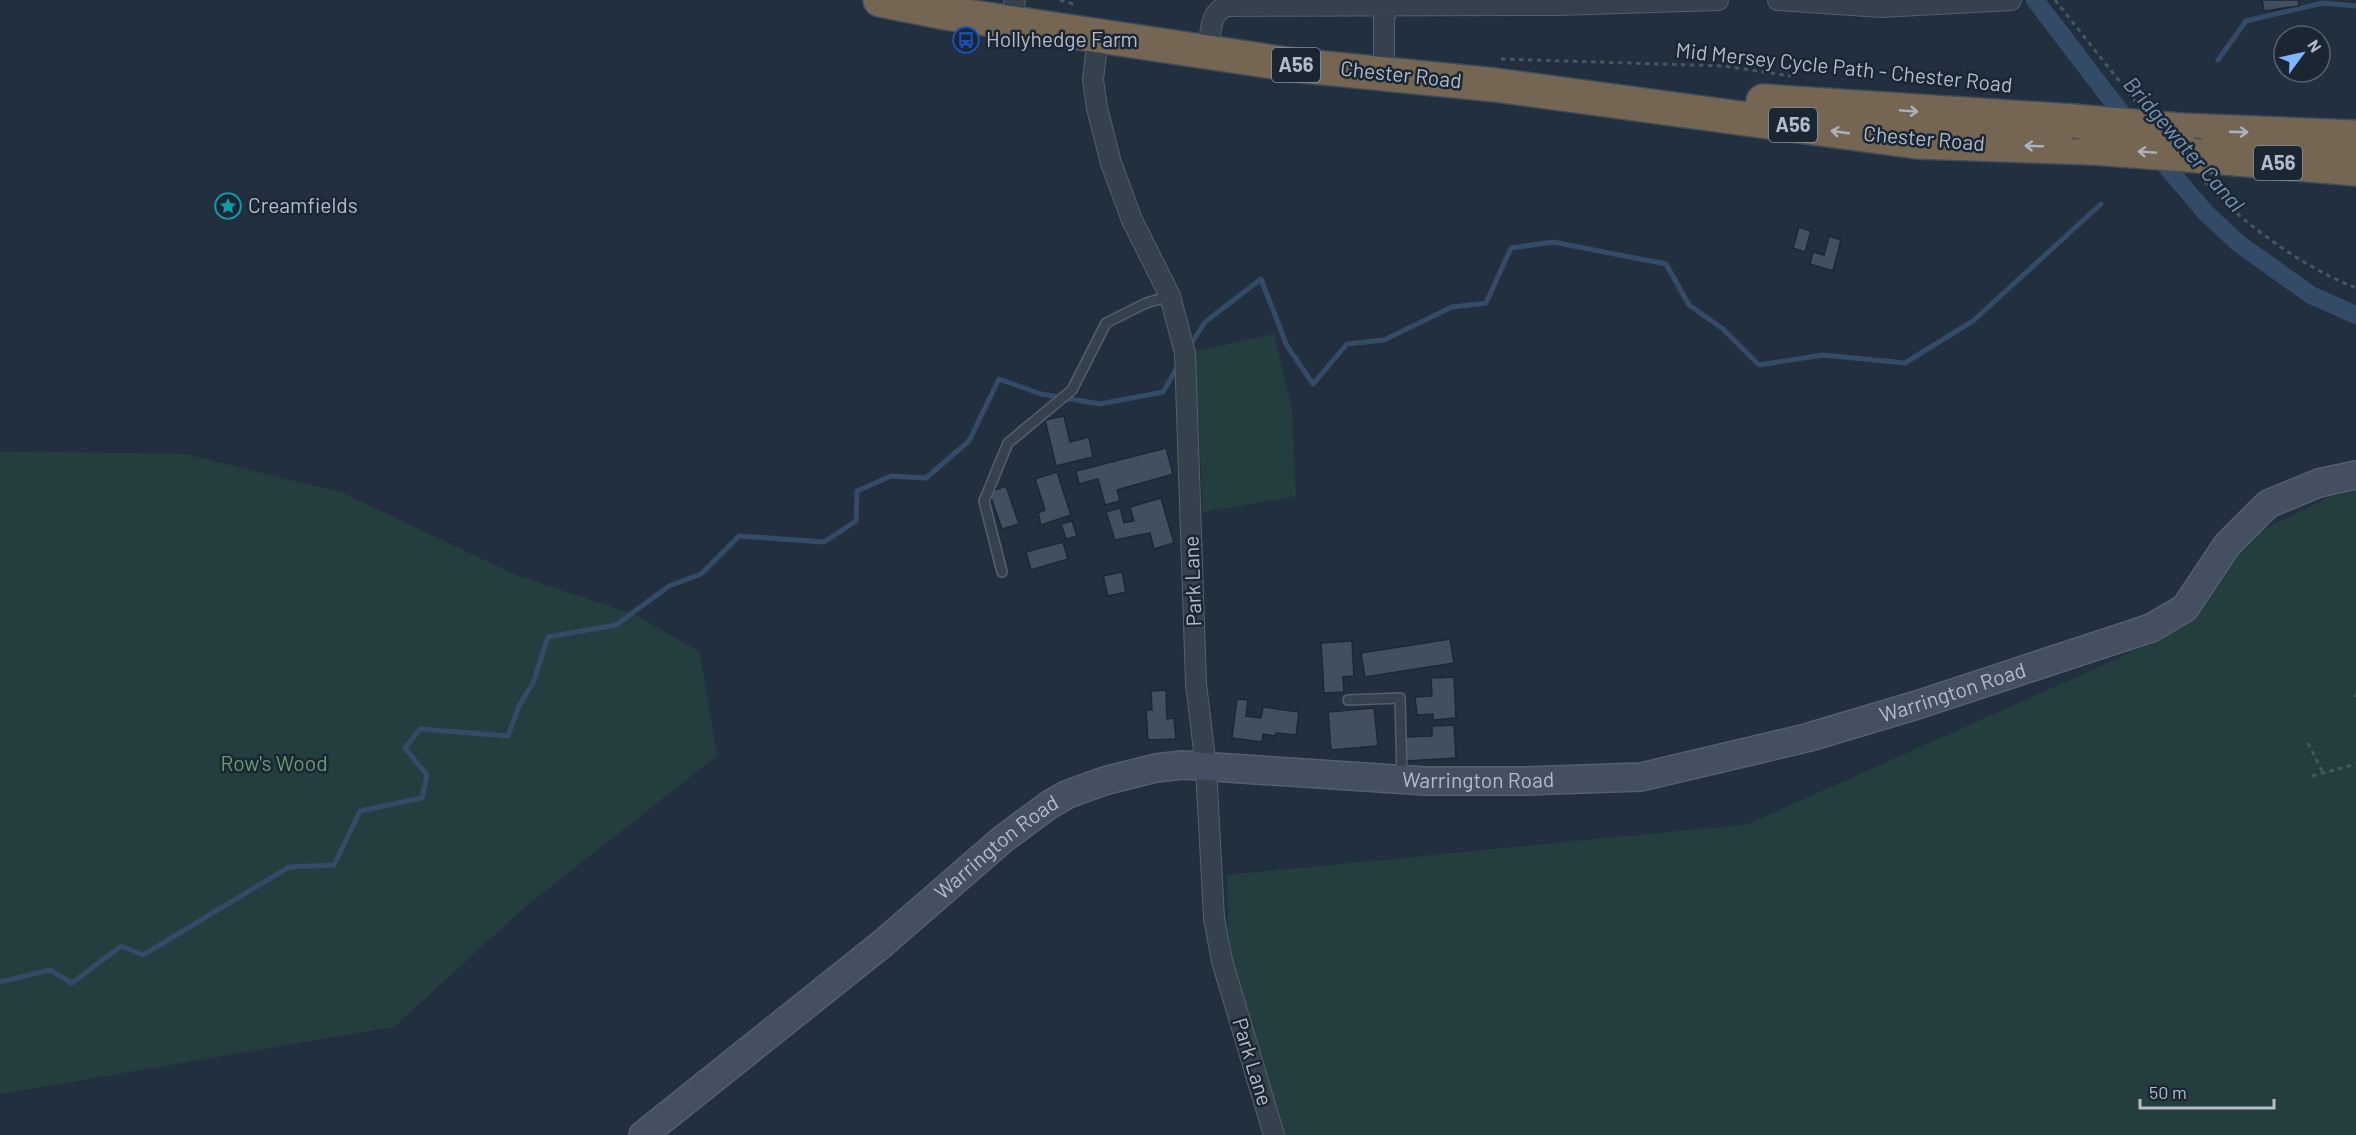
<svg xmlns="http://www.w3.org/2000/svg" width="2356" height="1135" font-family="Barlow,sans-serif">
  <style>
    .green { fill: #243d3f }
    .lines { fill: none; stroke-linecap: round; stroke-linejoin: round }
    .stream { stroke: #344b67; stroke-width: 5 }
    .canal { stroke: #344b67; stroke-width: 18 }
    .building { fill: #414f61; stroke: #1d2835; stroke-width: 1.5 }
    .lane-casing { stroke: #545f6c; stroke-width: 12 }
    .street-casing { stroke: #545f6c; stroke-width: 22 }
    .secondary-casing { stroke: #545f6c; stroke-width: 30 }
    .highway-casing { stroke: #414c59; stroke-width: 36 }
    .path { stroke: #425a5d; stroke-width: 3; stroke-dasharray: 4.5 4.5; stroke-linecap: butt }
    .lane { stroke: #36414e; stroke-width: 9 }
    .street { stroke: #36414e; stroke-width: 20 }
    .secondary { stroke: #445062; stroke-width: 27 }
    .highway { stroke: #756653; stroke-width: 33 }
    .highway-bridge-casing { stroke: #414c59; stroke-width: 36; stroke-linecap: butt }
    .highway-bridge { stroke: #756653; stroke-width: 33 }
    .oneway { stroke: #acb3be }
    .labels { text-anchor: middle; stroke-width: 5; stroke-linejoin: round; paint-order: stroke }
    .shield { fill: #1b2633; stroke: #858f9d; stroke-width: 1.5 }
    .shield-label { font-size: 20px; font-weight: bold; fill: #b2bcca }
    .poi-label { font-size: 21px; fill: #b2bcca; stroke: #1b2633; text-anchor: start }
    .street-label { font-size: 21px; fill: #b2bcca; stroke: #1b2633 }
    .park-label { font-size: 21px; fill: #679c72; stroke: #1b2633 }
    .water-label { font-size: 22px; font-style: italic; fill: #7793b3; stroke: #1b2633 }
  </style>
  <rect width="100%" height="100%" fill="#222f3f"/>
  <path class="green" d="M1274 334 1292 407 1296 496 1203 512 1195 351Z
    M0 451 185 454 343 493 518 576 634 614 700 652 717 756 525 907 394 1027 0 1094Z
    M2356 491V1135H1285L1229 958 1227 875 1748 824 2119 658 2191 618 2246 538 2329 497Z"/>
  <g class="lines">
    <path class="stream" d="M2218 60 2246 21 2323 3 2356 6
      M1189 347 1205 322 1261 279 1287 346 1313 384 1347 344 1384 340 1452 307 1486 303 1511 248 1553 242 1666 264 1689 305 1723 329 1759 365 1823 355 1905 363 1973 321 2101 204
      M0 982 50 970 72 983 121 946 143 955 289 867 334 865 360 811 422 798 427 775 405 748 420 729 508 736 519 706 533 683 548 637 616 625 669 586 701 574 739 536 824 542 856 521 857 491 891 476 926 478 969 441 999 379 1041 394 1100 404 1163 392 1178 366"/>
    <path class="canal" d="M2035 0 2132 127
      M2154 152 2205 212 2238 243 2311 295 2356 315"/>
  </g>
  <path class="building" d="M2262 0H2298L2299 6 2264 11Z
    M1799 227 1811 231 1805 252 1793 248Z
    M1829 236 1841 240 1833 271 1810 264 1813 252 1824 255Z
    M1064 416 1070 442 1089 437 1093 457 1056 466 1045 420Z
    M1166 448 1173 474 1117 490 1120 501 1105 505 1098 479 1079 484 1076 471Z
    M1057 472 1071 515 1041 525 1038 513 1045 510 1035 479Z
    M1006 486 1019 524 1002 529 989 492Z
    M1161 498 1174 543 1154 549 1150 533 1115 540 1106 512 1120 508 1124 523 1134 521 1130 507Z
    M1072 521 1077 536 1066 539 1061 524Z
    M1063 542 1068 559 1031 570 1026 552Z
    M1122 572 1126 592 1108 596 1103 576Z
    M1450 639 1454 663 1365 677 1361 653Z
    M1352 641 1354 676 1343 677 1344 692 1324 693 1321 643Z
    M1454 677 1456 718 1433 720V714L1417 715 1415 697 1432 696 1431 678Z
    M1166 690 1167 719 1174 718 1176 739 1148 740 1146 710H1152L1151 691Z
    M1237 699 1248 700 1246 716 1261 718 1263 707 1299 712 1296 735 1276 733V736L1263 734 1262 742 1232 738Z
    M1374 708 1378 746 1331 750 1328 712Z
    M1454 725 1456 758 1406 761 1405 737 1432 736V726Z"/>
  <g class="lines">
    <g class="lane-casing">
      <path id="lane" d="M1002 572 984 501 1008 443 1072 390 1106 323 1146 303 1170 296
        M1348 700 1400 698 1402 778"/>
    </g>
    <g class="street-casing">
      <path id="street" d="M1778 0 1881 7 2011 0
        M1010 22 1015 0
        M1098 36 1093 80 1097 108 1111 163 1132 220 1170 296 1185 353 1196 684 1206 767 1214 918 1222 961 1274 1135
        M1208 53C1211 36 1208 11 1228 6L1557 5 1718 0
        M1384 72V17L1390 5"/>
    </g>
    <g class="secondary-casing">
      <g id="secondary">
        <path id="s1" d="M643 1135 882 944 1003 839 1049 805 1066 795 1104 781 1156 768 1183 765 1425 781H1524L1641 777 1806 738 1917 705 2151 628 2185 608 2227 545 2268 504 2319 483 2356 475"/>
      </g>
    </g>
    <g class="highway-casing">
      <path id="highway" d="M880 0 946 13 1294 65 1495 85 1917 142 2093 148
        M1763 101 2073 121
        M2180 130 2356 137
        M2200 156 2356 169"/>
    </g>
    <path class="path" d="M1060 0 1076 5
      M2055 0 2136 102
      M1501 59 1724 66 1791 76
      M2205 182C2240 222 2306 269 2356 288
      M2356 694V697
      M2308 743 2323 773
      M2312 776 2356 764"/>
    <use href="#lane" class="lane"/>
    <use href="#street" class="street"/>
    <use href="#secondary" class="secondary"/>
    <use href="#highway" class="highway"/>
    <g class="highway-bridge-casing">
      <path id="highway-bridge" d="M2073 121 2180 130
        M2093 148 2200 156"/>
    </g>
    <use href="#highway-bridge" class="highway-bridge"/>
  </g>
  <defs><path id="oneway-shaft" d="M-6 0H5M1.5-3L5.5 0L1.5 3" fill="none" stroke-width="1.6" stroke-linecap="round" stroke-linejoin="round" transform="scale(1.5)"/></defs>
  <g class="oneway">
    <use href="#oneway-shaft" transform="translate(1909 111) rotate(4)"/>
    <use href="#oneway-shaft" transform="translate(1840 132) rotate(-172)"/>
    <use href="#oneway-shaft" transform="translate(2239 132) rotate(2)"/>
    <use href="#oneway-shaft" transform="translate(2034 146) rotate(-178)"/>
    <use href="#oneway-shaft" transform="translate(2147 152) rotate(-176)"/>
  </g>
  <defs>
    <g id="bus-ring" transform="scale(1.35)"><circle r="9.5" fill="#1b2633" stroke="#1a4fb4" stroke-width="1.5"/><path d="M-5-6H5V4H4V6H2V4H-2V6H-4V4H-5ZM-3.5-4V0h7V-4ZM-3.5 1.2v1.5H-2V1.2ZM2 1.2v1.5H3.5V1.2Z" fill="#1a4fb4"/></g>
    <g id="sight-ring" transform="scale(1.35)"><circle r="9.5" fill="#1b2633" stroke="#0f9aa8" stroke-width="1.5"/><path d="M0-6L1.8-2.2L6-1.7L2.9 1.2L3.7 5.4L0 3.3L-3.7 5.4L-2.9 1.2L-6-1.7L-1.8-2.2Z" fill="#0f9aa8"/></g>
  </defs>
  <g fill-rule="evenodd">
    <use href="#bus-ring" x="966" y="40"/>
    <use href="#sight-ring" x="228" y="206"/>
  </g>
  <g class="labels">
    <g class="shield">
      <rect x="1272" y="48" width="48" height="34" rx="4.5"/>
      <rect x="1769" y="108" width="48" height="34" rx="4.5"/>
      <rect x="2254" y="146" width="48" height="34" rx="4.5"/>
    </g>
    <g class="shield-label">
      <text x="1296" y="72">A56</text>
      <text x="1793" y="132">A56</text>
      <text x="2278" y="170">A56</text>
    </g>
    <g class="poi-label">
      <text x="986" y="47">Hollyhedge Farm</text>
      <text x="248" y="213">Creamfields</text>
    </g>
    <g class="street-label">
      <text transform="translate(1844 68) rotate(6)" y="7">Mid Mersey Cycle Path - Chester Road</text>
      <text transform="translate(1401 75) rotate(6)" y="7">Chester Road</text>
      <text transform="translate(1924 139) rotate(5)" y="7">Chester Road</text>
      <text transform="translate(1193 581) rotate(-92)" y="7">Park Lane</text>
      <text dy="7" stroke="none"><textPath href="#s1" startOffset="1446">Warrington Road</textPath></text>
      <text dy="7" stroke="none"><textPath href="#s1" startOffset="960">Warrington Road</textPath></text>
      <text dy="7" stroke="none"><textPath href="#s1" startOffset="456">Warrington Road</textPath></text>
      <text transform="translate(1252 1062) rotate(73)" y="7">Park Lane</text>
    </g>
    <g class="park-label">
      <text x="274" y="771">Row's Wood</text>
    </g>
    <g class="water-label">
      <text transform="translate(2184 144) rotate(49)" y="8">Bridgewater Canal</text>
    </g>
  </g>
  <g transform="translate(2302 54) rotate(57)"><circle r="28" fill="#1b2633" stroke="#57626f" stroke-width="1.5"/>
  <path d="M0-4.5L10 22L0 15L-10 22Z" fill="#82b6ff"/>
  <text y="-9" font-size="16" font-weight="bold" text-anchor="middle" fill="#b2bcca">N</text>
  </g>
  <path d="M2140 1099v9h134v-9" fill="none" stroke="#b2bcca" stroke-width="3"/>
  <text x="2149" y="1099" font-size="18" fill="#b2bcca" stroke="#1b2633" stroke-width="4.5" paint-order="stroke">50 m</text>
</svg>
